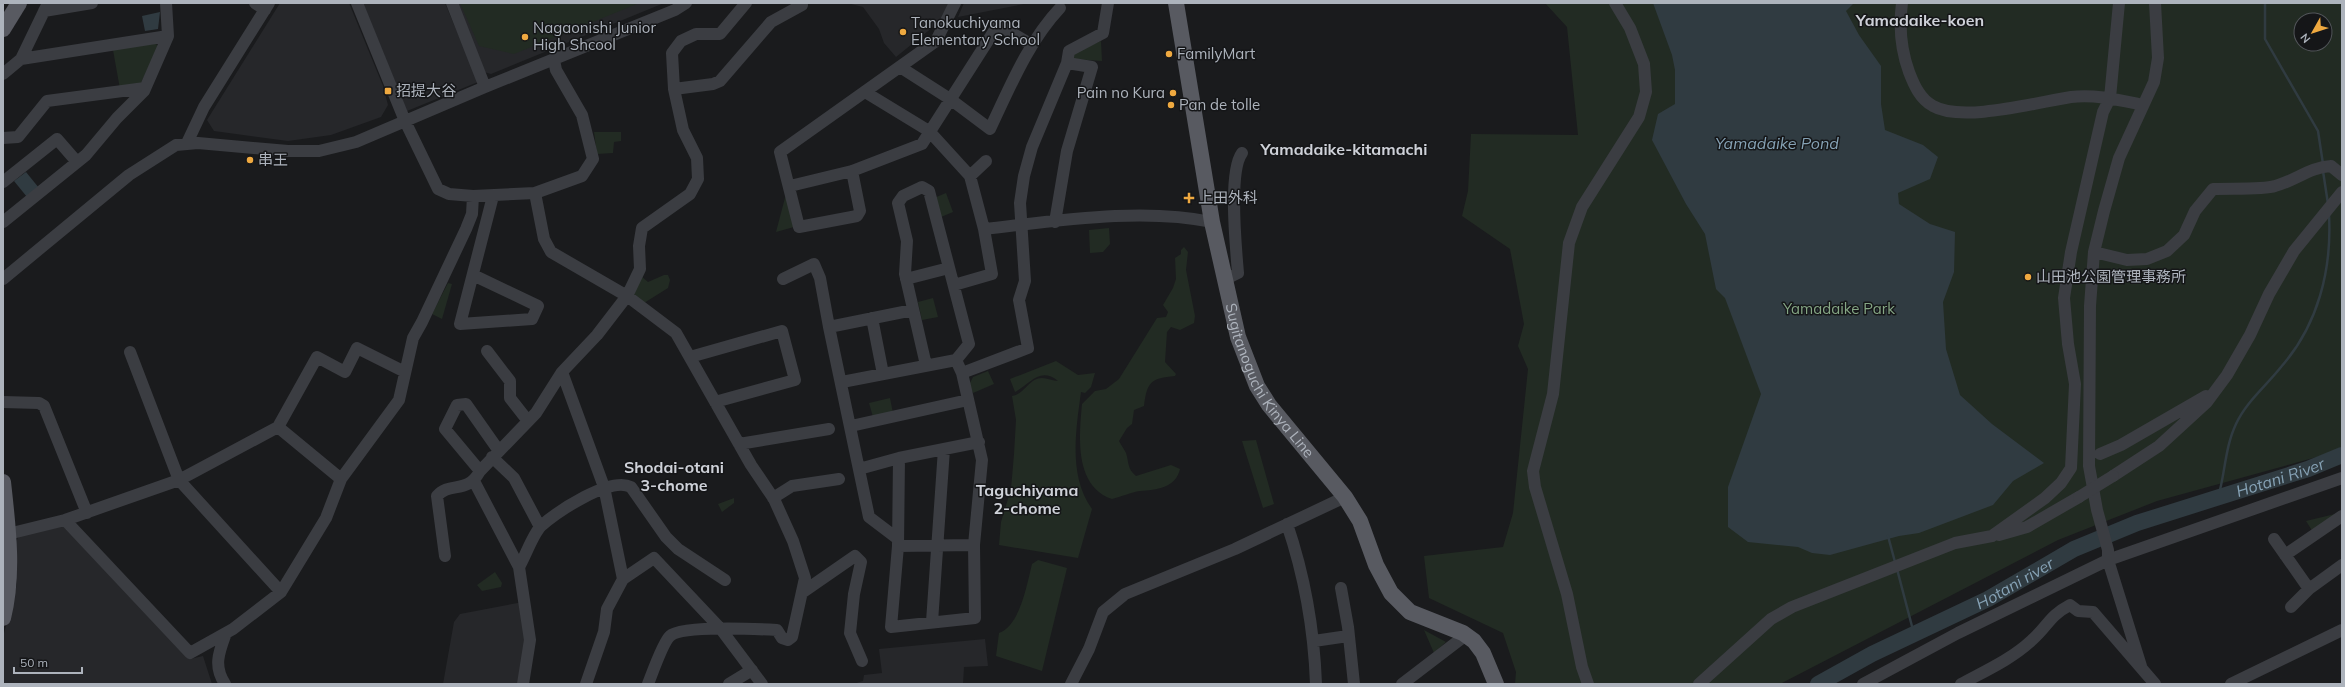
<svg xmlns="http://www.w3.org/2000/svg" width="2345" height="687" font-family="Mulish,'Noto Sans JP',sans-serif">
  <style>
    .built { fill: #26272a }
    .green { fill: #222b23; fill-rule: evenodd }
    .water { fill: #303b41 }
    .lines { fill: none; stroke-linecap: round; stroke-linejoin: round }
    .stream { stroke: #303b41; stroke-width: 2.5 }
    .river { stroke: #303b41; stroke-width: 16 }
    .minor { stroke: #3b3d42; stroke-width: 12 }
    .major { stroke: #585a61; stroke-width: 16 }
    .minor-bridge { stroke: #3b3d42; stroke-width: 12 }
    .poi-dot { fill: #efa940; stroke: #151618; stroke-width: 1.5 }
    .labels { text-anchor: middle; stroke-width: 3; stroke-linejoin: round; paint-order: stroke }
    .poi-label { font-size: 15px; fill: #adb3bc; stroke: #151618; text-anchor: start }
    .park-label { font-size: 15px; fill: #85a685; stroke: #151618 }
    .street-label { font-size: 15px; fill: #adb3bc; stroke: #151618 }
    .neighbourhood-label { font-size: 16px; font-weight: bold; fill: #ced1d8; stroke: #151618 }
    .water-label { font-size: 16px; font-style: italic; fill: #86a2b5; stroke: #151618 }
  </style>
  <rect width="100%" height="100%" fill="#1a1b1d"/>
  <path class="built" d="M280 3H349L383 86 388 105 381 117 331 135 288 141 214 131 207 120Z
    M363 3H445L478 82 407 111Z
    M456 3H664L491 74 484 72Z
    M847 3H949L938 23 896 57 884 43 879 29 863 7Z
    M964 3H1029L958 17Z
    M63 526 190 659 203 656 212 684H3V637L17 584 16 541 19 536Z
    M523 602 526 644 520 684H443L454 622 460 614Z
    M985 639 988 666 964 667 963 684H853L863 681 864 675 882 673 879 649Z"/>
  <path class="green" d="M460 3H637V4L514 54 479 46Z
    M1545 3H2342V450L2157 501 2058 540 1780 684H1515L1516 672 1503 633 1429 598 1424 556 1503 547 1513 513 1528 369 1518 346 1524 324 1510 249 1462 216 1468 191 1471 134 1578 135 1567 27ZM2301 20H2325V44H2301Z
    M1101 41 1102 61 1072 59 1073 52Z
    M155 42 158 47 140 85 120 89 113 50Z
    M594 132H621V141L614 142 613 153 597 154Z
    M946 193 953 212 941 217 934 198Z
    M786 194 794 227 776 232Z
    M1109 228 1110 244 1103 252 1090 253 1089 230Z
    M1184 247 1188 252 1186 270 1195 316 1194 323 1180 330 1171 327 1167 332 1165 362 1176 374 1175 376C1151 378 1147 382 1144 406L1134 410 1132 424 1127 428 1119 441C1121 445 1124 449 1126 453 1129 462 1127 469 1136 476L1171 465 1180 469C1176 488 1156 490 1140 491 1131 492 1121 497 1112 499 1074 486 1079 436 1082 404L1095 391 1106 389 1119 379 1157 318 1166 317 1168 312 1163 305 1173 288 1176 279 1175 258 1181 254V250Z
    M664 275H668L670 280 668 288 644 303 632 295 641 276 648 282Z
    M448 283 452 284 442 319 432 314Z
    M933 298 938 317 922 320 918 302Z
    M1056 361 1078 375 1095 373 1091 387 1085 393 1081 392C1076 430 1068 476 1092 509L1078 558 999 545 1001 522 1011 489 1014 454 1016 420 1012 396C1025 394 1029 378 1042 378 1047 378 1053 381 1058 381 1040 366 1030 384 1015 392L1010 379Z
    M988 371 994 384 973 393 969 385 973 377Z
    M890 398 893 413 873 417 869 403Z
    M1256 440 1274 504 1263 508 1242 441Z
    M734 498V503L722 512 718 504Z
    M2335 514 2313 532 2306 521Z
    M1038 560 1067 568 1042 671 996 656 999 633C1020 626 1027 584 1032 564Z
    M495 572 502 583 501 587 482 591 477 585Z
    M1424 630 1446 642 1434 653Z"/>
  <path class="water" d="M1653 3H1854L1846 11 1859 35 1881 66V104L1885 130 1923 145 1938 157 1930 179 1898 193 1899 204 1930 224 1955 232 1954 272 1943 302 1946 349 1960 395 1992 424 2044 463 2013 481 1993 505 1919 533 1899 536 1830 555 1812 553 1798 547 1748 542 1728 527V487L1761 394 1725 298 1716 289 1705 234 1686 204 1652 140 1658 114 1675 104V70L1672 55Z
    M160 12 158 29 145 31 142 16Z
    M26 172 39 188 27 197 14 181Z"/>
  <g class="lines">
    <path class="stream" d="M2265 3V39L2318 131 2323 164
      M2323 171 2328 204
      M2218 498C2225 474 2225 447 2236 424 2246 402 2266 386 2281 367 2318 325 2332 270 2329 215
      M1888 536 1895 562
      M1897 569 1914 634"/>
    <path class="river" id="s1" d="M1818 684 1872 654 1988 599 2074 549 2137 523 2308 469 2342 455"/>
    <path class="minor" d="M255 3 265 10
      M357 3 405 121 438 189 449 194 473 196 535 193 582 176 593 159 582 115 556 70 554 60
      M452 3 485 87
      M1902 3C1899 26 1901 50 1909 72 1914 85 1920 99 1933 106 1962 123 2038 102 2071 97 2095 94 2119 100 2143 105
      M44 11 92 3
      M21 59 168 36
      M1067 63 1069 51 1103 33 1108 3
      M900 67 950 99 990 129C1010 87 1028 42 1060 8
      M3 74 21 59 48 3
      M674 89 713 84 720 81 771 22 802 5 800 3
      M865 92 929 131 970 176 984 229 992 274 954 285
      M3 138 18 137 47 101 145 88
      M187 143 204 107 269 3
      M852 171 860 211 857 216 799 227 780 152 936 41 955 3
      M970 176 986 161
      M3 182 57 139 77 162
      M790 186 852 171 922 144 996 28 1002 27 1032 45
      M535 193 544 239 551 252 627 296 676 333 751 465 774 499 793 541 805 578 792 637 788 640 782 638 777 630C758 629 681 625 670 636 663 642 652 674 648 684
      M3 222 86 155 117 118 144 91 168 36 166 3
      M984 229C1056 221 1141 207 1212 222
      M2094 252 2127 260 2147 259 2167 251 2184 235 2195 211 2213 189C2228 188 2263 190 2275 186 2295 181 2310 167 2331 166L2342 175
      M473 275 538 306 532 319 460 324 493 196
      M3 279 129 175 176 145 198 143 288 151H319L356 142 485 87 675 10 686 3
      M783 279 814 264 820 278 829 327
      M906 279 949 268
      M1226 279 1238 273C1236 248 1228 172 1242 153
      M872 318 883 374
      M487 351 510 381V398L528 421
      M130 352 179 480 281 592
      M690 357 782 331 795 380 715 402
      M962 373 1028 348 1019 300 1025 281 1020 203 1024 176 1032 147 1067 63 1092 67 1067 151 1055 222
      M842 382 956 360 969 344 929 191 922 187 903 196 898 203 907 241 905 274 926 365
      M3 402 39 403 44 406 87 513
      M851 426 968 400
      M278 427 341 479
      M739 444 829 429
      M2100 454 2121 445 2206 396
      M492 457 514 478 540 527
      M899 458 898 546 891 627 975 618 974 545 982 460 962 373 956 360
      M859 469 899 458 979 442
      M480 471 445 429 457 405 466 404 499 451
      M2113 476 2159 446 2207 402 2227 375 2250 335 2269 294 2294 251 2342 192
      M474 481 519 567 530 640 523 684
      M773 498 792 486 839 479
      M65 520 190 653 233 629 281 592 326 518 341 479 399 400 413 338 422 322 466 229 472 214 473 196
      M1287 524C1305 577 1314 629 1316 684
      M8 534 65 520 179 480 278 427 317 357 345 372 357 348 405 372
      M1999 535 2027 527 2079 497
      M898 539 869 517 829 327 913 310
      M2274 539 2309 589
      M898 546 974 545
      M2285 555 2342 516
      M445 556 437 496C450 481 467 495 480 471L536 413 562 372
      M519 567C525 557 533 534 541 526 557 512 610 476 631 487L666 537 678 549 725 580
      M623 579 604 487 562 372 597 335 627 296 640 269 639 246 642 228 690 194 698 179 697 158 683 130 674 89 672 53 681 41 696 34H720L746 3
      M1341 588 1348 627 1354 684
      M803 592 855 556 861 562 854 594 850 633 862 661
      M2291 607 2309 589 2342 565
      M932 622 944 449
      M1314 641 1348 636
      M2141 666 2108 560V550L2097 510 2089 466 2090 306 2094 252 2104 211 2119 158 2154 82 2158 58 2155 3
      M225 684C213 666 219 652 226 633
      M586 684 604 632 607 609 623 579 654 558 720 628 762 684
      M729 684 752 670
      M1071 684 1089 649 1103 612 1125 594 1235 549 1345 497
      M1402 684 1466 635
      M1588 684 1582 667 1567 594 1535 487 1533 471 1553 394 1569 243 1582 207 1639 117 1646 92 1644 64 1630 28 1615 3
      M1699 684 1771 619 1792 607 1955 543 1992 536 2045 498 2061 483 2071 468 2075 384 2068 344 2064 298 2071 252 2103 112 2110 98 2119 3
      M1863 684 1958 633 2108 560 2342 478
      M1961 684C1985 671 2012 659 2032 640 2048 626 2049 616 2070 605L2078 611 2093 612 2155 684
      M2231 684 2342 630"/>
    <g class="major">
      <path id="s2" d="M1176 3 1212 222 1238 337 1257 386 1269 405 1345 497 1360 521 1376 565 1391 593 1410 612 1463 633 1474 641 1483 653 1496 684"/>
      <path d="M3 29 19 3"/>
      <path d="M3 482C8 527 14 574 3 618"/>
    </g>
    <path class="minor-bridge" d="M2079 497 2113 476"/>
  </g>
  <g class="poi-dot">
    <circle cx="903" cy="32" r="4"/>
    <circle cx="525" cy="37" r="4"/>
    <circle cx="1169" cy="54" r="4"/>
    <rect x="384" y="87" width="8" height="8" rx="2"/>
    <circle cx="1173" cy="93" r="4"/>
    <circle cx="1171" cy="105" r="4"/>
    <circle cx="250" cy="160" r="4"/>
    <path d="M1187 192h4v4h4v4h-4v4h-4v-4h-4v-4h4z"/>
    <circle cx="2028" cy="277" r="4"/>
  </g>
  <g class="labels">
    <g class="poi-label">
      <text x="911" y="28">Tanokuchiyama<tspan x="911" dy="17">Elementary School</tspan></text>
      <text x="533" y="33">Nagaonishi Junior<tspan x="533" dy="17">High Shcool</tspan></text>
      <text x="1177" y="59">FamilyMart</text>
      <text x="396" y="96">招提大谷</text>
      <text x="1165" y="98" text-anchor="end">Pain no Kura</text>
      <text x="1179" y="110">Pan de tolle</text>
      <text x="258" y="165">串王</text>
      <text x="1198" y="203">上田外科</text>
      <text x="2036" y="282">山田池公園管理事務所</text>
    </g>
    <g class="park-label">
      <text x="1839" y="314">Yamadaike Park</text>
    </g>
    <g class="street-label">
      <text dy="5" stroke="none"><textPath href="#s2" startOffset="393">Sugitanoguchi Kinya Line</textPath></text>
    </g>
    <g class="neighbourhood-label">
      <text x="1920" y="26">Yamadaike-koen</text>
      <text x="1344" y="155">Yamadaike-kitamachi</text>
      <text x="674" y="473">Shodai-otani<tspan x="674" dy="18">3-chome</tspan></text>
      <text x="1027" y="496">Taguchiyama<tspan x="1027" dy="18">2-chome</tspan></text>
    </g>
    <g class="water-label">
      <text x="1777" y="149">Yamadaike Pond</text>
      <text dy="6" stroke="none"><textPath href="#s1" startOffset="508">Hotani River</textPath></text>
      <text dy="6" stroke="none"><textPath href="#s1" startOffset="221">Hotani river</textPath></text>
    </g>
  </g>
  <rect width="2345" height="687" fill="none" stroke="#adb3bc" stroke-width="8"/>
  <g transform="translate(2313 32) rotate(231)"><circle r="19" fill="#151618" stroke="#52555a"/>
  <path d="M0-3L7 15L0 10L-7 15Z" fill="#efa940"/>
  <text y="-6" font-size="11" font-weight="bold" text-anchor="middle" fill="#adb3bc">N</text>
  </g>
  <path d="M14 667v6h68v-6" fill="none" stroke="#adb3bc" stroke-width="2"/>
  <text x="20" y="667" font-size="12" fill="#adb3bc" stroke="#151618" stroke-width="3" paint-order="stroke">50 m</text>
</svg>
